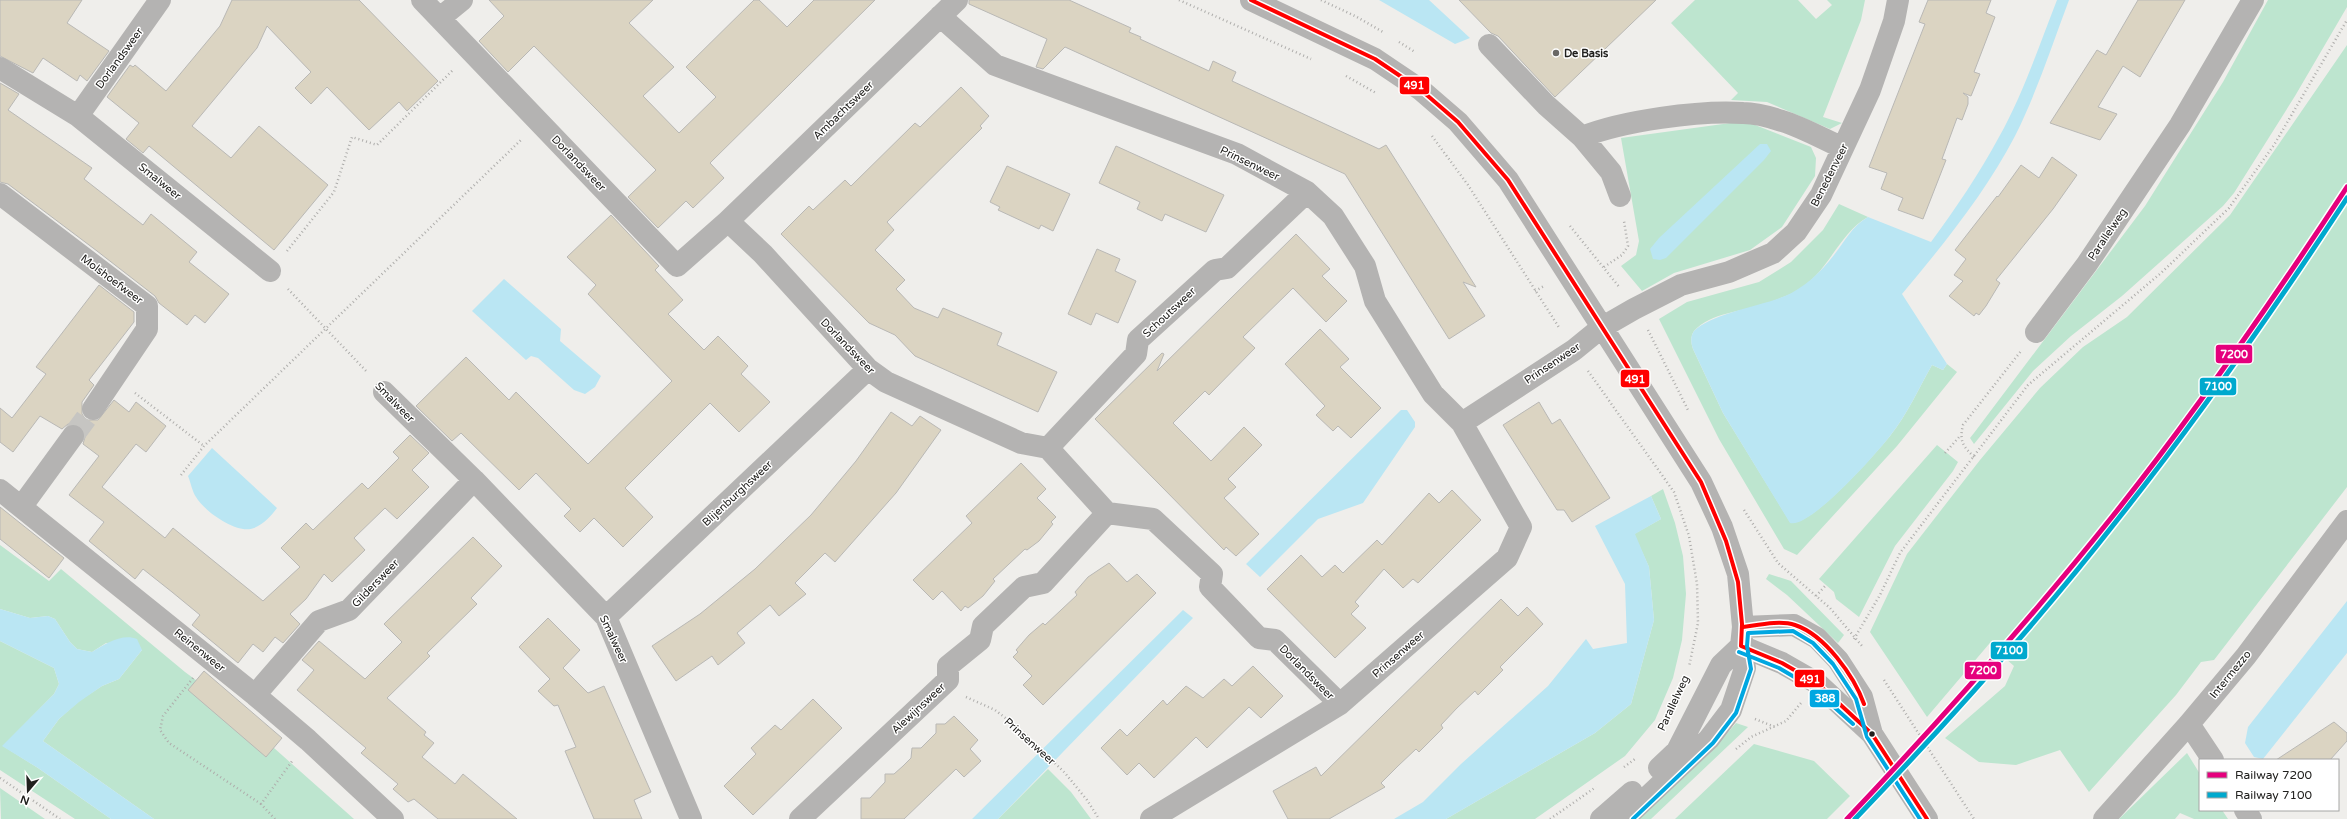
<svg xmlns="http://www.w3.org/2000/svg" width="2347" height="819" font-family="'Varela Round',sans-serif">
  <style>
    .green { fill: #bde5cf }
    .water { fill: #bae6f3 }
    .building { fill: #dbd4c2; stroke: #b9b8b5 }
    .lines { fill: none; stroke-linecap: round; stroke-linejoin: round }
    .minor-tunnel { stroke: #c6c5c2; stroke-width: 22; stroke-dasharray: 22 11; stroke-linecap: butt }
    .path { stroke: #aeadab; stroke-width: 2.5; stroke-dasharray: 1 3; stroke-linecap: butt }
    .minor { stroke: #b4b3b2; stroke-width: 22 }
    .bus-1-casing { stroke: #fff; stroke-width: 7 }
    .bus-2-casing { stroke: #fff; stroke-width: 7 }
    .bus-1 { stroke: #f00; stroke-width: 4 }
    .bus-2 { stroke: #00a7e1; stroke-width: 4 }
    .rail-1-casing { stroke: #fff; stroke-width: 8 }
    .rail-2-casing { stroke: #fff; stroke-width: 8 }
    .rail-1 { stroke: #e5007d; stroke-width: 5 }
    .rail-2 { stroke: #00a9ce; stroke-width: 5 }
    .poi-dot { fill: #696866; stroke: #fff; stroke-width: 1.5 }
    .bus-dot { fill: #21201e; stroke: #fff; stroke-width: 1.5 }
    .labels { text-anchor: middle; stroke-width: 3; stroke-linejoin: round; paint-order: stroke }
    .poi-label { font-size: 11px; font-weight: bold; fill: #21201e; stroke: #fff; text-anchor: start }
    .street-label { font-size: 11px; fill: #21201e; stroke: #fff }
    .line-badge { stroke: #fff; stroke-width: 1.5 }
    .badge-label { font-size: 11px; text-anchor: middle; font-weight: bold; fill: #fff }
  </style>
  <rect width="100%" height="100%" fill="#efeeeb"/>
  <path class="green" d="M1695 0H1798L1816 19 1832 5 1827 0H1865L1861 20 1823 117 1842 123 1830 129 1767 102 1731 100 1738 93 1671 23Z
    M2268 0H2347V7L2295 96 2234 193 2223 206 2122 296 2071 336 2033 371 1974 444 1970 438 1974 433 2145 206 2223 82Z
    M2347 45V487L2214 660 2201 662 2176 695 2089 792 2060 750 2016 765 1979 762 1945 738 2005 686 2014 666 1989 644 1927 717 1870 632 1907 554 1980 460 2040 388 2083 347 2127 317 2230 215Z
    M1745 121 1811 147 1816 158 1815 176 1782 227 1750 250 1674 273 1642 291 1621 266 1636 255 1639 241 1621 138Z
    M1839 204 1868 217C1837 234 1827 278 1791 294 1782 297 1774 301 1765 304 1742 312 1711 312 1694 331 1690 337 1691 343 1693 349L1723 413 1790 522C1810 529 1877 452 1890 436 1907 415 1919 388 1932 365L1943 370 1947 364 1957 372 1897 446 1797 555 1784 549 1719 439 1659 319 1687 302 1759 282 1791 262 1823 230Z
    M1937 445 1958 462 1953 471 1895 546 1859 617 1836 599 1834 592 1819 579Z
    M1663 489 1675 523 1683 556 1686 594 1682 640 1673 678 1655 720 1625 756 1535 819H1446L1595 733 1631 704 1654 620 1649 567 1634 534 1661 519 1651 496Z
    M0 545 49 581 61 569 185 672 247 718 274 748 354 819H154L43 741 59 719 79 701 102 686 119 679 142 650 106 643 92 652 77 649 70 642 55 619 48 616 30 618 0 609Z
    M1769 574 1791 581 1844 635 1838 643 1787 595 1766 579Z
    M0 641 54 668 59 684 54 694 3 746 38 768 111 819H75L0 770Z
    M1736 723 1748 727 1651 819H1637L1711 752Z
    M1754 744 1814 761 1850 796 1827 819H1675Z
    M2187 753 2200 774V810H2222L2228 819H2194L2180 813 2175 819H2119Z
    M1048 769 1071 792 1091 819H998Z
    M0 788 45 819H1Z"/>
  <path class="water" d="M1379 0H1429L1470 38 1455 44Z
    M2057 0H2069C2052 45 2037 92 2015 136 1986 192 1943 245 1902 294L1947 364 1943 370 1932 365C1919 388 1907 415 1890 436 1877 453 1810 529 1790 523L1723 413 1693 349C1691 343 1690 337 1694 331 1710 314 1761 306 1785 296 1804 288 1821 272 1834 255 1845 241 1852 226 1868 217L1931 242C1956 208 1979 174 1999 137 2023 94 2039 46 2057 0Z
    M1760 144H1767L1771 151 1764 160 1666 258 1660 260 1653 259 1650 249 1659 238Z
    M504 279 561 329 560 341 601 376 595 387 585 394 574 390 538 358 531 356 526 360 472 311Z
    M1401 410H1407L1415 422V427L1363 503 1318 519 1260 577 1246 564Z
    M212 448 277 508C271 516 264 524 254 528 237 535 204 511 196 497 192 491 191 483 188 476Z
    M1651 496 1661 519 1635 534 1649 567 1654 620 1631 704 1595 733 1446 819H1394L1423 802 1461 764 1548 686 1586 639 1593 649 1627 643 1625 584 1595 526Z
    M2347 601V653L2263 759 2254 757 2245 743 2248 727Z
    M0 609 30 618 48 616 55 619 70 642 77 649 92 652C105 644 122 633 137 639L142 650 119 679 102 686 79 702 59 719 43 741 154 819H111L38 768 2 746 54 694 59 684 54 668 0 641Z
    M1183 610 1193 618 998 819H972Z"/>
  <path class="building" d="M0 0H82L67 23 109 51 87 81 80 75 77 81 43 58 33 73 0 56Z
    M232 0H359L438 81 407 111 399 102 369 130 327 87 311 104 295 88 311 72 267 26 257 48 192 126 231 158 259 126 328 185 274 250 149 146 143 153 126 139 139 123 107 97 130 65 133 67 135 65 166 91 220 26Z
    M489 0H653L629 23 674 67 643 96 679 133 716 97 686 67 754 0H759L787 27 814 0H875L710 163 724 178 693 208 686 201 658 228 628 197 656 170 534 46 508 72 479 41 504 16Z
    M969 0H1069L1131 28 1129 32 1141 37 1140 39 1209 71 1213 61 1236 72 1232 81 1379 149 1386 145 1476 287 1463 282 1485 316 1449 339 1345 174 1065 47 1043 69 1036 67 1047 39 969 4Z
    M1459 0H1656L1555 97 1498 36 1491 33Z
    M1928 0H1991L1986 13 1995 17 1974 72 1980 74 1971 96 1963 93 1968 97V104L1962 120 1957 118 1942 159 1946 160 1923 219 1898 210 1903 198 1881 189 1887 173 1869 167 1925 24 1919 22Z
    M2138 0H2185L2140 77 2123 66 2098 107 2117 114 2100 140 2050 123 2097 50 2106 55Z
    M0 83 19 94 8 110 92 168 84 179 143 225 151 214 197 252 189 262 229 294 205 323 195 315 187 325 159 303 155 296 97 251 8 184 0 182Z
    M961 87 989 116 980 126 982 128 887 222 894 230 875 250 905 280 896 289 914 308 938 318 943 308 1002 333 997 345 1057 372 1038 412 915 356 895 335 869 323 781 234 809 206 813 210 845 180 851 186 915 123 920 127Z
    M1116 146 1224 195 1206 232 1165 214 1162 221 1137 209 1140 202 1099 183Z
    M2052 157 2077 175 2053 209 1996 280 2000 283 1986 306 1979 315 1976 313 1974 316 1949 296 1963 281 1954 275 1966 259 1955 250 1997 196 1998 197 2021 165 2039 178Z
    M1007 166 1070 194 1053 231 1041 225 1039 229 998 210 1000 207 990 202Z
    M611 215 659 266 655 270 683 300 668 314 704 350 718 336 748 366 741 374 770 402 739 432 710 403 625 488 653 517 623 547 594 518 580 532 564 516 571 509 536 473 519 490 461 433 452 441 416 406 466 357 509 400 516 392 588 464 672 381 588 294 596 285 567 257Z
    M1296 234 1330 269 1322 276 1347 301 1326 322 1293 288 1243 337 1255 348 1209 395 1205 391 1173 423 1211 461 1244 427 1262 445 1228 479 1236 487 1224 498 1259 534 1236 556 1226 547 1224 550 1095 419 1162 353 1164 354 1157 371Z
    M1097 249 1120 259 1115 271 1136 281 1118 323 1096 313 1091 325 1068 314Z
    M99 285 134 312V322L89 380 94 385 82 402V414L86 420H98L114 400 129 412 136 402 166 426 146 452 136 444 102 487 165 538 173 528 263 601 300 567 281 548 306 523 313 530 362 483 368 489 399 458 393 452 410 435 429 453 412 470 429 487 397 519 385 508 354 538 365 550 332 582 324 574 306 599 290 614 300 624 283 643 275 637 263 652 253 644 238 663 192 625 200 615 172 592 143 569 135 579 89 541 104 522 69 495 99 456 83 444 85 437 84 431 80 426 68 424 62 429 40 416 13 452 0 442V408L12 418 46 374 36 367Z
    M1320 329 1349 359 1340 367 1381 408 1351 438 1338 426 1333 431 1316 415 1325 406 1285 364Z
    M1539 402 1552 424 1560 419 1610 498 1572 522 1564 510H1557L1503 425Z
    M891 412 912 426 920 416 941 430 896 493 835 562 825 553 795 583 806 594 779 616 770 605 737 633 745 643 718 665 712 656 676 681 652 646 700 614 755 569 811 515 856 461Z
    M1021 463 1046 489 1037 498 1056 517 1051 522 1053 524 1039 541 1027 550 1025 549 993 579 995 581 983 596 968 608 965 606 961 611 942 591 933 600 913 580 972 523 966 516Z
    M1452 490 1481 520 1418 583 1413 579 1403 588 1384 569 1355 602 1359 606 1351 614 1366 628 1335 658 1267 589 1301 555 1322 577 1335 565 1343 573 1377 540 1382 545 1429 493 1439 503Z
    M0 507 64 558 49 578 0 539Z
    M473 537 502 566 471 598 477 604 427 653 430 656 387 698 426 732 424 735 434 743 422 757 455 784 463 774 517 819H438L414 799 408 802 393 789 398 784 361 753 366 748 297 690 314 670 302 660 319 641 365 679 402 642 384 624Z
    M1109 563 1127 582 1137 574 1156 593 1043 705 1023 685 1032 676 1013 657 1018 652 1016 650 1029 635 1043 623 1045 625 1077 595 1075 592 1088 577Z
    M1501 599 1518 616 1527 607 1543 624 1500 667 1503 670 1478 695 1475 691 1457 708 1441 725 1443 728 1419 752 1416 749 1398 766 1381 783 1385 787 1329 819H1288L1273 791 1316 767 1321 776Z
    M548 618 580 650 563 668 588 693 604 686 651 792 634 800 642 819H594L565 751 576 747 558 705 554 706 538 691 550 679 519 647Z
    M1253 666 1283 696 1261 718 1249 707 1207 748 1196 737 1154 778 1139 763 1127 775 1101 748 1120 729 1127 736 1163 700 1167 705 1186 686 1203 698 1224 679 1232 686Z
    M204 671 282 738 266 757 188 690Z
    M813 699 842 728 753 815 724 786 756 754 751 748 775 725 781 730Z
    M954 716 978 740 970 749 981 761 964 777 956 769 904 819H861V798H870L885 782V774H894L903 766 911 758 912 748H921L936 733V724H945Z
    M2334 722 2347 733V741L2330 760H2276Z"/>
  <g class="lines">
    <path class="minor-tunnel" d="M73 436 93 409"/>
    <path class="path" d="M1179 0 1311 59
      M1321 0 1355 16 1383 32
      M1399 42 1415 52
      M1346 76 1376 93
      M1432 136 1468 185 1560 329
      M1570 226 1620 288
      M287 251 334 192 352 137 377 145 453 70
      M1604 267 1622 255 1628 246 1624 221
      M288 289 368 373
      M1535 291 1544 286
      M1648 330 1689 412
      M1588 371 1674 492 1689 536 1697 584 1698 623 1689 667
      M135 393 204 446
      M1945 453 1960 436
      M1974 457C1963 446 1959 441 1963 425L2021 351
      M181 475 204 446 521 140
      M1744 510 1778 563 1830 608 1862 646
      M1816 596 1826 585
      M1854 639 1880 595 1900 553 2028 385 2161 273 2229 208 2274 145 2347 20
      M193 678 163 716 160 730 169 743 261 804
      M1884 680 1974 819
      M966 697 995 710 1020 729 1065 773 1087 800 1099 819
      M1755 719 1775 727
      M1736 749 1751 737 1786 721 1801 703
      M1624 767 1635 759
      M0 778 60 819
      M275 819 261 804 293 760
      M1550 819 1596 787"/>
    <path class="minor" d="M422 0 677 266 728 221 763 254 868 369 886 382 1021 443 1048 448 1107 513 1153 519 1212 574 1210 587 1259 638 1275 640 1340 704
      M1251 0 1375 59 1421 90 1458 122 1508 180 1701 482 1722 527 1738 574 1743 627 1741 646 1745 668 1731 710 1709 739 1624 819
      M940 16 995 65 1237 154 1307 192 1333 216 1365 266 1375 301 1433 394 1462 423 1521 527 1507 558 1340 704 1151 819
      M440 18 462 0
      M1489 45 1546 105 1582 137
      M0 68 78 116 270 271
      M78 116 160 0
      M0 194 147 306V329L93 409
      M1620 196 1611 172 1582 137C1622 121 1699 110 1743 113 1755 113 1770 117 1782 121 1802 127 1823 139 1843 148
      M728 221 957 0
      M2036 332 2087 264 2180 125 2253 0
      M384 392 474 480 606 617 691 819
      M1462 423 1574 350 1601 328 1634 309 1681 285 1729 272 1773 253 1796 232 1821 195 1870 90 1894 21 1898 0
      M1048 448 1136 354 1138 340 1215 270 1227 268 1307 192
      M0 490 255 695 308 740 393 819
      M22 506 73 436
      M606 617 868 369
      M1743 627 1794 625 1817 638 1838 660 1862 697 1872 734
      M1741 646 1782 663 1817 683 1872 734 1927 819
      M255 695 319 621 349 610 474 480
      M2189 724 2213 760
      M1659 768 1677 751 1721 665 1741 646
      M2245 810 2251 819
      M800 819 948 680V666L980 640 983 626 1024 587 1043 583 1107 513
      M1601 819 1632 792
      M2104 819 2189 724 2246 656 2347 521"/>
    <g class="bus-1-casing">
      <path id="bus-1" d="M1251 0 1375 59 1421 90 1458 122 1508 180 1701 482 1726 541 1738 582 1742 624 1741 646 1782 663 1817 683 1872 734 1927 819
        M1743 627C1758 625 1780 620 1795 625 1825 635 1854 676 1864 704"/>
    </g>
    <g class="bus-2-casing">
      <path id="bus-2" d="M1739 652 1779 668 1813 688 1853 724
        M1633 819 1713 743 1736 713 1751 669 1747 646 1748 633 1793 631 1813 643 1833 664 1856 699 1867 737 1920 819"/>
    </g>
    <use href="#bus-1" class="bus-1"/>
    <use href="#bus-2" class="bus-2"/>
    <g class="rail-1-casing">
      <path id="rail-1" d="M1847 819C1939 722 2028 622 2112 517 2196 412 2273 300 2347 187"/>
    </g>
    <g class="rail-2-casing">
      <path id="rail-2" d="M1855 819C1947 723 2036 624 2118 519 2200 416 2275 308 2347 198"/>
    </g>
    <use href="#rail-1" class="rail-1"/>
    <use href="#rail-2" class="rail-2"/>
  </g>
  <circle class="poi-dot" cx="1556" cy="53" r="4"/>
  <circle class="bus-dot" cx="1872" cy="734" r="3.5"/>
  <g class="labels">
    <g class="poi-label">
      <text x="1564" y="57">De Basis</text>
    </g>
    <g class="street-label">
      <text transform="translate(119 58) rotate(-54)" y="4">Dorlandsweer</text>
      <text transform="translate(843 110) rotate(-44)" y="4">Ambachtsweer</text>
      <text transform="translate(579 163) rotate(46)" y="4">Dorlandsweer</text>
      <text transform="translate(1250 163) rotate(26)" y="4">Prinsenweer</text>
      <text transform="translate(1829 175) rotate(-63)" y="4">Benedenveer</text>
      <text transform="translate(160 181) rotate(39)" y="4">Smalweer</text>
      <text transform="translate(2107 234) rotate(-56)" y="4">Parallelweg</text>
      <text transform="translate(112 279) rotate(37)" y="4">Molshoefweer</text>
      <text transform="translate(1169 312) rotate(-43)" y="4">Schoutsweer</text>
      <text transform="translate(848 346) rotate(46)" y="4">Dorlandsweer</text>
      <text transform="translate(1552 363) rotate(-34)" y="4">Prinsenweer</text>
      <text transform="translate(395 402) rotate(46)" y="4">Smalweer</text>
      <text transform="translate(737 493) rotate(-43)" y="4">Blijenburghsweer</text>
      <text transform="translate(375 583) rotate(-46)" y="4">Gildersweer</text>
      <text transform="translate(614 639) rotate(65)" y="4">Smalweer</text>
      <text transform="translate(200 650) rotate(39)" y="4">Reinenweer</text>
      <text transform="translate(1398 654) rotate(-41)" y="4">Prinsenweer</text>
      <text transform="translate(1307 672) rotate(45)" y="4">Dorlandsweer</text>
      <text transform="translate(2230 674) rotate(-51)" y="4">Intermezzo</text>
      <text transform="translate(1673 703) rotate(-65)" y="4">Parallelweg</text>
      <text transform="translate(918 708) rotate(-43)" y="4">Alewijnsweer</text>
      <text transform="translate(1030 741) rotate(42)" y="4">Prinsenweer</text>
    </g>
  </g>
  <g class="line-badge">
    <rect x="1399" y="76" width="31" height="19" rx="4" fill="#f00"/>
    <rect x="2215" y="344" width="38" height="20" rx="4" fill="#e5007d"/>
    <rect x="1620" y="369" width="30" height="19" rx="4" fill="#f00"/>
    <rect x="2199" y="377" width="38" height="19" rx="4" fill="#00a9ce"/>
    <rect x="1990" y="641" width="38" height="19" rx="4" fill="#00a9ce"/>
    <rect x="1964" y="661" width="38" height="19" rx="4" fill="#e5007d"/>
    <rect x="1794" y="669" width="31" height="19" rx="4" fill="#f00"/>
    <rect x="1809" y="689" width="31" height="19" rx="4" fill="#00a7e1"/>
  </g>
  <g class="badge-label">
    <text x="1414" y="89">491</text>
    <text x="2234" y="358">7200</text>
    <text x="1635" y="383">491</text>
    <text x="2218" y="390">7100</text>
    <text x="2009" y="654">7100</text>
    <text x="1983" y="674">7200</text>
    <text x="1810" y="683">491</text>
    <text x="1825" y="702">388</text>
  </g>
  <rect x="2199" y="759" width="140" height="52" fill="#ffffff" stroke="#a6a6a5"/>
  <rect x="2207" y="772" width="20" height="6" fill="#e5007d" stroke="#a6a6a5"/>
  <text x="2235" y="779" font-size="12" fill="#21201e">Railway 7200</text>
  <rect x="2207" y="792" width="20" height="6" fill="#00a9ce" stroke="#a6a6a5"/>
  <text x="2235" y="799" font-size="12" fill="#21201e">Railway 7100</text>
  <g transform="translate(28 791) rotate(199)" stroke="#ffffff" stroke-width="3" paint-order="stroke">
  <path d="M0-3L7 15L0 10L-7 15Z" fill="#21201e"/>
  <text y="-6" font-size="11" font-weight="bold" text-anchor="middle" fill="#21201e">N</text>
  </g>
</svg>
